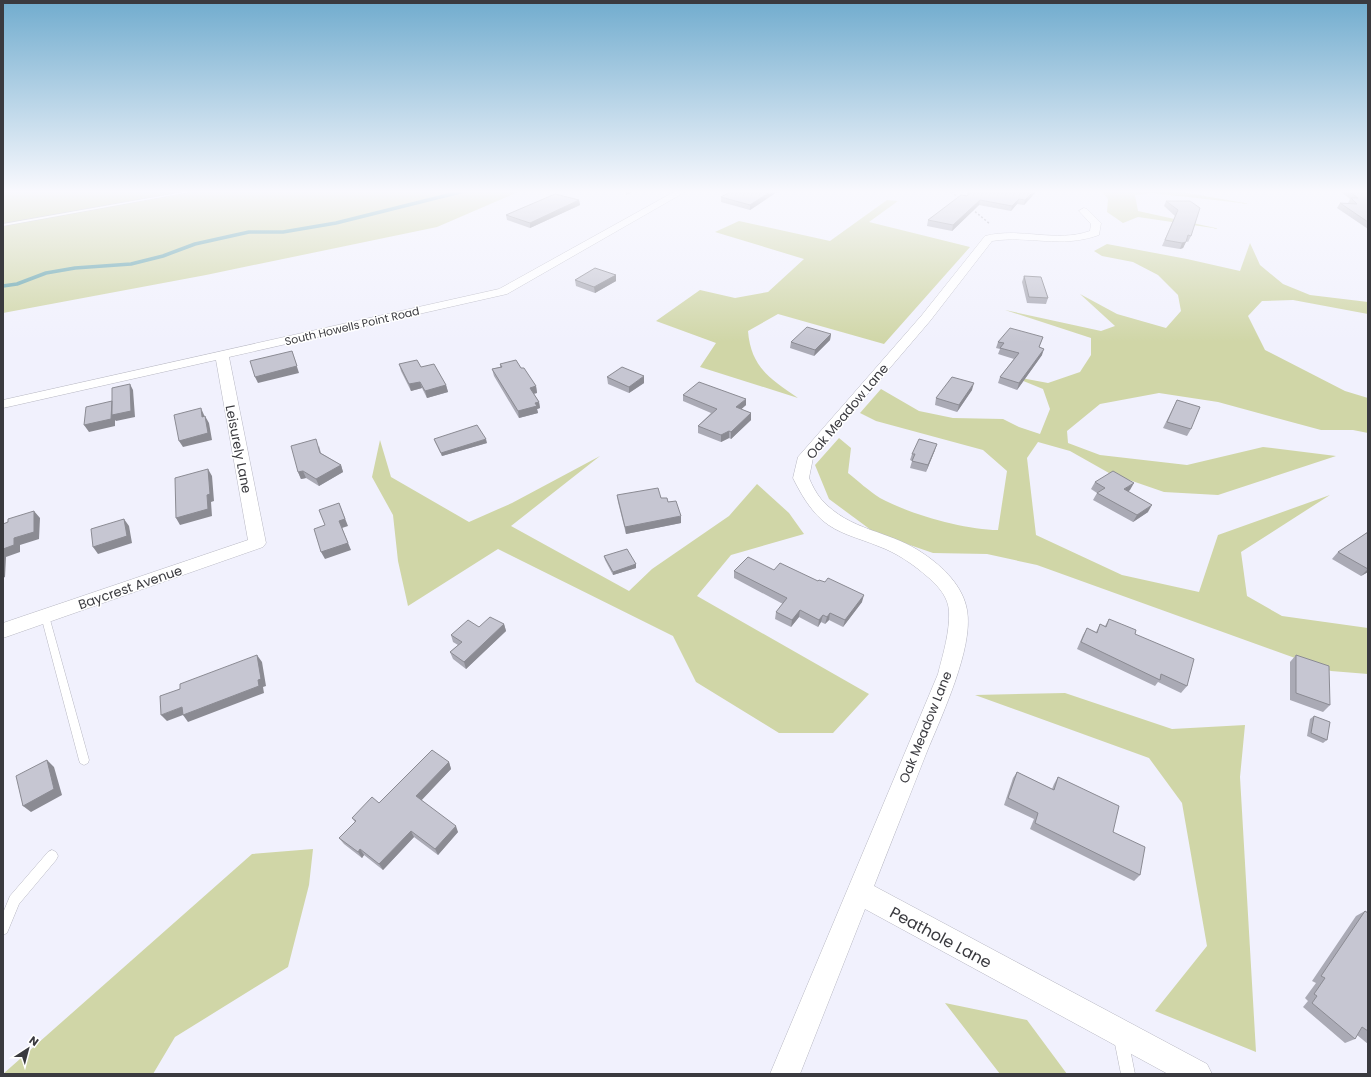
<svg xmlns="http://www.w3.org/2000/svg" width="1371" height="1077" font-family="Poppins,sans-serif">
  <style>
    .green { fill: #d0d6a7 }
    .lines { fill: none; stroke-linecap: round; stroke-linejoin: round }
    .stream { stroke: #5fa0a8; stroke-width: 3.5 }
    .lane-casing { stroke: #b8b8c3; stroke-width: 1 }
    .street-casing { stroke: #b8b8c3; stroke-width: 1 }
    .path { stroke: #9f9fa7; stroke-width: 1.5; stroke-dasharray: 2 2; stroke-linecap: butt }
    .lane { fill: #fff; fill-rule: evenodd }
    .street { fill: #fff; fill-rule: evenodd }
    .wall { fill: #aaaab5 }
    .shaded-wall { fill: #8b8b93 }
    .building { fill: #c6c6d2; stroke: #8b8b93 }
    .labels { text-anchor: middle; stroke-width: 3; stroke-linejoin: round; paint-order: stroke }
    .far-street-label { font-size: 11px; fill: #3a3a3f; stroke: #fff }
    .street-label { font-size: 13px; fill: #3a3a3f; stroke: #fff }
    .near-street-label { font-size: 16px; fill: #3a3a3f; stroke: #fff }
  </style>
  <rect width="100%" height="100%" fill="#f1f1fd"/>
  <path class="green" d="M3 192H518L437 227 206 275 3 313Z
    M1102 192H1182L1250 204 1152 193 1135 195 1138 211 1220 229 1138 217 1123 223 1107 212 1108 199Z
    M887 200 898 201 869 222 970 247 884 344 778 314 748 331C751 368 771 379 798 398L700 367 716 343 656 321 700 290 735 298 768 292 804 259 715 232 739 221 830 241Z
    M1250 243 1260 265 1283 284 1310 295 1368 302V314L1293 300 1262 301 1248 316 1265 350 1345 391 1368 398V433L1353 430H1321L1218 402 1159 393 1100 404 1067 431 1068 443 1100 455 1187 465 1263 447 1336 456 1218 495 1164 492 1109 473 1070 451 1038 442 1027 458 1036 535 1122 575 1199 592 1218 535 1330 495 1241 552 1247 596 1282 616 1368 628V674L1331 671 1037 565 987 554 933 553 875 533 829 499 815 465 839 438 851 448 848 473C858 481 869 491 880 498 909 514 965 530 998 530L1007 471 983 450 876 421 860 413 881 389 919 411 953 418 1003 419 1019 427 1040 434 1050 409 1043 389 1011 376 1048 383 1080 372 1091 355V338L1005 310 1101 331 1115 326 1080 294 1117 314 1166 328 1181 311 1178 295 1158 275 1133 262 1102 256 1094 251 1107 244 1187 259 1240 271Z
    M380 440 391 477 469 522 512 503 600 456 511 526 629 591 652 569 729 516 757 484 789 513 804 534 731 555 697 596 869 694 833 733H779L696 682 673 636 498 549 408 606 398 561 393 515 372 477Z
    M1065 693 1172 729 1245 725 1240 777 1256 1052 1155 1011 1207 946 1182 803 1149 758 975 695Z
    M313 849 309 885 288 967 175 1037 153 1074H3L252 854Z
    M945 1003 1027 1020 1067 1074H1000Z"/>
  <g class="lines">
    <path class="stream" d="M3 286 17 284 46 273 75 268 131 264 163 256 195 244 249 232H283L336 223 460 192"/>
    <g class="lane-casing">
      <path id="lane" d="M183 192H190L3 226V224Z
        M45 613 48 614 49 616 89 760 88 763 84 765 80 763 79 760 41 616 42 614Z
        M52 850 56 852 58 856 56 860 19 904 7 933 3 935V913L10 896 48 852Z
        M1121 1032 1126 1034 1128 1039 1135 1074H1121L1114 1039 1116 1034Z"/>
    </g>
    <g class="street-casing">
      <path id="street" d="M674 192H685L507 294 229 357 266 543 263 547 3 638V623L248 540 216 360 3 408V400L499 289Z
        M1084 208 1087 209 1101 223 1099 235C1060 249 1030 235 992 241L930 321 813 458 809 478C812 485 816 493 821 499 850 532 890 530 924 554 943 567 963 586 967 610 974 648 941 717 926 754 909 798 891 842 874 886L1207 1064 1212 1074H1168L865 909 800 1074H770L938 674C943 654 950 632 949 611 948 597 939 587 929 578 913 564 897 553 878 546 859 538 838 534 822 520 809 508 801 494 793 478L798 457 922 315 985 236C1020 227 1056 243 1090 231L1091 224 1079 211Z"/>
    </g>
    <path class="path" d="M951 192 959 198
      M972 209 990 224"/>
    <use href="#lane" class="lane"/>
    <use href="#street" class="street"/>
  </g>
  <path class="wall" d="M730 192H777L750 210 721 202V197Z
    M969 192H1036L1024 205 1017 204 1011 211 979 205 952 231 927 226 928 220 967 196Z
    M1341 192H1368V229L1337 208 1340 203H1348L1350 199Z
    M579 200 580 205 530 228 507 220 506 215Z
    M1166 201H1190L1191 236 1188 242 1186 241 1183 248 1180 249 1162 246 1175 216 1164 206Z
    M616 275V281L595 293 576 286 575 280Z
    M1024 276 1048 298 1046 304 1027 303 1022 282Z
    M831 334 830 340 814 356 790 348 791 342Z
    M1043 337 1039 347 1042 355 1017 390 998 383 1000 377 1014 359 998 354 1000 349 996 348 998 342Z
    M399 364 421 367 446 385 448 392 427 398 422 388 411 391 401 371Z
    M500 364 521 368 536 386 537 393 534 394 539 402 540 408 537 409 538 413 519 418 494 376 492 369 500 367Z
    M607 377 644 383 629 393 608 384Z
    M972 390 957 412 935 405 936 398Z
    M683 395 746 405 741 409 751 413V420L731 439 729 438 721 442 698 433V426L711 413 683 401Z
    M1177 400 1191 429 1187 436 1163 428Z
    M434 439 487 443 442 456 435 442Z
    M319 446 321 453 341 465 343 472 319 486 306 478 301 479 298 472Z
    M935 450 926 472 910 468 912 461 910 460 912 454Z
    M1095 482 1130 490 1128 491 1148 512 1133 522 1093 500 1097 493 1091 489Z
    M617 495 661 498 668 502 681 523 626 534 618 502Z
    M1368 532V572L1361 576 1332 559 1338 552Z
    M604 556 636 564V568L613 575 605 560Z
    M774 570 818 581 862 602 843 627 829 620 825 624 821 622 818 627 799 617 791 627 775 619 776 612 783 604 734 578V571Z
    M1109 619 1135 634 1187 686 1181 693 1158 682 1155 686 1077 649 1083 635 1087 628 1096 632 1100 624 1105 626Z
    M504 624 506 631 466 669 453 659 450 652 458 645 453 642 451 635 479 627Z
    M1296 655 1330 705 1323 712 1290 700V662Z
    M1314 716 1327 740 1323 743 1307 736 1310 719Z
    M449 762 451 769 421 800 458 832 438 855 414 837 383 870 364 855 362 858 344 844 339 838 355 822 352 818 379 803Z
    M1017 772 1052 789 1054 784 1058 777 1113 832 1140 875 1134 881 1030 829 1034 819 1004 805 1013 778Z
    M1365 911 1368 913V1044L1357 1035 1355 1039 1345 1043 1303 1007 1308 1001 1305 998 1316 983 1312 981 1356 916Z"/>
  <path class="shaded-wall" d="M626 192H632L626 195Z
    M770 192H777L750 210V205Z
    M1033 192H1036L1024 205 1025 200Z
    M1019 199 1017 204 1011 211 1012 206Z
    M579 200 580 205 530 228V223Z
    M980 200 979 205 952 231 953 225Z
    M1186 242 1183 248 1180 249 1182 243Z
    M616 275V281L595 293 594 287Z
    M831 334 830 340 814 356 815 350Z
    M1044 349 1042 355 1017 390 1019 383Z
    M292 351 299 373 258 383 255 377Z
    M644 376V383L629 393V387Z
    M420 382 422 388 411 391 409 384Z
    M974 383 972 390 957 412 959 405Z
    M130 384 133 390 135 417 116 421 115 420V426L89 432 84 425 112 401Z
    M446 385 448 392 427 398 425 391Z
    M536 386 537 393 531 394 530 388Z
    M746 399V405L736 414V407Z
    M539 402 540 408 537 409 538 413 519 418 518 411 535 403Z
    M201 408 204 415 206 424 202 417Z
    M751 413V420L731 439V432Z
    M205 416 209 423 212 440 183 447 179 441Z
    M729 431V438L721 442V435Z
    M486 439 487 443 442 456 441 453Z
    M937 444 935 450 926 472 928 465Z
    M341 465 343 472 319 486 316 479Z
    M208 469 212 476 214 501 211 502 212 516 180 525 176 518 207 495Z
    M303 471 306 478 301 479 298 472Z
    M1134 483 1130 490 1121 496 1124 489Z
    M339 503 348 526 342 528 351 550 325 559 321 552 339 521Z
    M1152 505 1148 512 1133 522 1137 515Z
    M34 511 40 518 39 539 20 545V552L6 557 5 577 3 578V549L14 538Z
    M681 516V523L626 534 625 527Z
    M124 519 129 526 132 543 98 554 93 547Z
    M636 564V568L613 575V572Z
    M1368 569V572L1361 576Z
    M864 595 862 602 843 627 845 620Z
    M800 610 799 617 791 627 792 620Z
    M830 613 829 620 825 624 827 617Z
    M823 615 821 622 818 627 819 620Z
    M504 624 506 631 466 669 464 662Z
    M257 655 262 662 266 686 263 687 264 693 188 722 183 715 167 721 161 715 182 707 258 680Z
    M47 760 54 767 62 795 31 812 23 806Z
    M449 762 451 769 419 803 416 796Z
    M456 826 458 832 438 855 435 849Z
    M411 831 414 837 383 870 379 864Z
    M360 849 364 855 362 858 358 852Z"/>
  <path class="building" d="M730 192H770L750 205 721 197Z
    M969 192H1033L1025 200 1019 199 1012 206 980 200 953 225 928 220 961 195 967 196Z
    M1350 192H1368V222L1340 203 1357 204 1351 198H1358Z
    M555 194 579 200 530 223 506 215Z
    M1166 201H1190L1200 208 1191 236 1188 235 1186 242 1182 243 1165 240 1178 210Z
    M595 268 616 275 594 287 575 280Z
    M1024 276 1041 277 1048 298 1029 297Z
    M807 327 831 334 815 350 791 342Z
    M1010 328 1043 337 1039 347 1044 349 1019 383 1000 377 1019 353 1000 348 1004 343 998 342Z
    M292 351 297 366 255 377 250 361Z
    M417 360 421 367 434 364 446 385 425 391 420 382 409 384 399 364Z
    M516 360 521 368H524L536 386 530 388 539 402 535 403 537 406 518 411 492 369 502 367 500 364Z
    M622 367 644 376 629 387 607 377Z
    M952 377 974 383 959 405 936 398Z
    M699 382 746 399 736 407 751 413 731 432 729 431 721 435 698 426 717 409 683 395Z
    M130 384 131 411 112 415V388Z
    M1177 400 1200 407 1191 429 1167 422Z
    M112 401 111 419 84 425 86 407Z
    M201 408 202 417 205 416 208 433 179 441 174 415Z
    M477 425 486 439 441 453 434 439Z
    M316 439 320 453 341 465 316 479 303 471 298 472 291 446Z
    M919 439 937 444 928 465 912 461 915 454H912Z
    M208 469 210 494 207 495 208 509 176 518 175 478Z
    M1113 471 1134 483 1124 489 1152 505 1137 515 1097 493 1105 488 1095 482Z
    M658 488 661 498H667L668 502 676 501 681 516 625 527 617 495Z
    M339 503 345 519 339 521 348 543 321 552 314 529 325 525 319 510Z
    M34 511V532L14 538V545L3 549V524L8 522V519Z
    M124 519 127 536 93 547 91 529Z
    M1368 532V569L1338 552Z
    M627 549 636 564 613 572 604 556Z
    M748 557 774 570 780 563 818 581 819 580 825 582 828 578 864 595 845 620 830 613 827 617 823 615 819 620 800 610 792 620 776 612 787 598 734 571Z
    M490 617 504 624 464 662 450 652 462 642 451 635 468 620 479 627Z
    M1109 619 1136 630 1135 634 1194 659 1187 686 1161 674 1160 680 1081 642 1087 628 1097 633 1100 624 1106 627Z
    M257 655 261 679 258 680 259 686 183 715 182 707 161 715 160 696 180 689V684Z
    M1296 655 1329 666 1330 705 1296 693Z
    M1314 716 1330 722 1327 740 1311 733Z
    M432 750 449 762 416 796 456 826 435 849 411 831 379 864 360 849 358 852 339 838 356 821 352 818 372 797 379 803Z
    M47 760 54 789 23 806 16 776Z
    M1017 772 1054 790 1058 777 1119 806 1113 832 1145 847 1140 875 1035 823 1038 813 1008 798Z
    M1365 911 1368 913V1031L1362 1027 1355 1039 1312 1003 1317 996 1314 994 1325 978 1321 976Z"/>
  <linearGradient id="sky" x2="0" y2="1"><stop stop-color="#71acce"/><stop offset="0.56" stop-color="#f9f9fe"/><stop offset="1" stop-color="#f9f9fe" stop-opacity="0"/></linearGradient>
  <rect width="1371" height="342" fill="url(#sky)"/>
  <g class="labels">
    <g class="far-street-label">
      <text transform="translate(352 326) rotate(-13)" y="4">South Howells Point Road</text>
    </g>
    <g class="street-label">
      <text transform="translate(847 411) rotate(-50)" y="5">Oak Meadow Lane</text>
      <text transform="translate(239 449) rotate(79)" y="5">Leisurely Lane</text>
      <text transform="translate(130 587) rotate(-19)" y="5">Baycrest Avenue</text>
      <text transform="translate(925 727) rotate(-68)" y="5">Oak Meadow Lane</text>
    </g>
    <g class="near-street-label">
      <text transform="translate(941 937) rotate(28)" y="6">Peathole Lane</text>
    </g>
  </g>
  <rect width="1371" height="1077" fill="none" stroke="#3a3a3f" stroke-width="8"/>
  <g transform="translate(28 1049) rotate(36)" stroke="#ffffff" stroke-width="3" paint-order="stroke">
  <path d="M0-3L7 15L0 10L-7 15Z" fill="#3a3a3f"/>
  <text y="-6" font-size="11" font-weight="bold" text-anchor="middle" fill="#3a3a3f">N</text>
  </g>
</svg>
